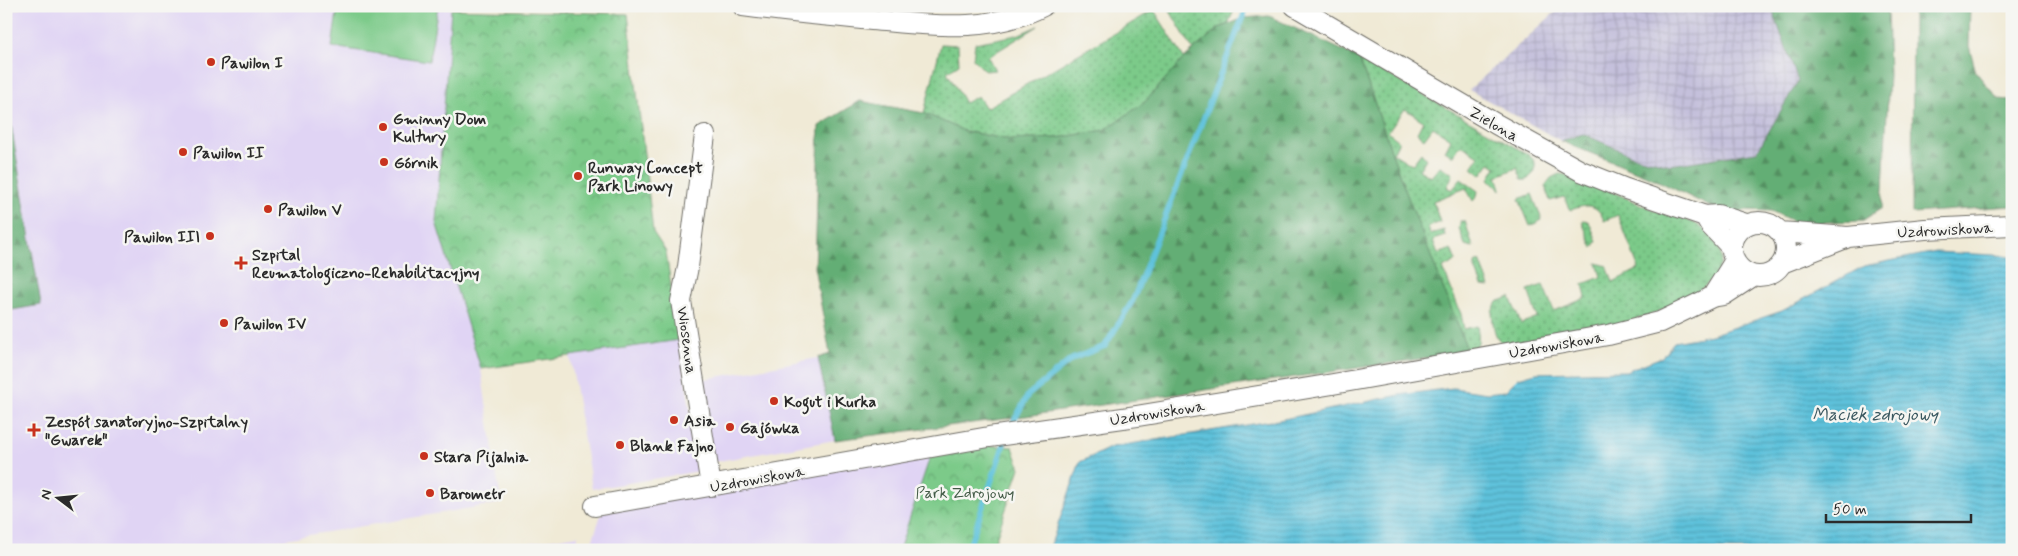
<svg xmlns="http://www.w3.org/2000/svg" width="2018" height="556" font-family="Mynerve,sans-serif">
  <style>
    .built { fill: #e0d4f4 }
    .industrial { fill: url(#industrial-grid) }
    .grass { fill: url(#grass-dots); stroke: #537a5a }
    .forest { fill: url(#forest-firs); stroke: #486c50 }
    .park { fill: url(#park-crowns); stroke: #537a5a }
    .garden { fill: #7bca89; stroke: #537a5a }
    .water { fill: url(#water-rules); stroke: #447684 }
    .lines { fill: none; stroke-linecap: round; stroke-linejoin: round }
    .stream { stroke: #5ec2dc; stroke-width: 5.5 }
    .street-casing { stroke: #706e67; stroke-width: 22 }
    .street { stroke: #fff; stroke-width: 20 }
    .poi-dot { fill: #c8321e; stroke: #f6f6f2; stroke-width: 2 }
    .labels { text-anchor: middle; stroke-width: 5; stroke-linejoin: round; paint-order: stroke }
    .poi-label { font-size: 16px; font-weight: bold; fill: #2b2b2b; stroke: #f6f6f2; text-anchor: start }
    .street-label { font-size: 16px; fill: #2b2b2b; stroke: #f6f6f2 }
    .park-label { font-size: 16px; fill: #435b47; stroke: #f6f6f2 }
    .water-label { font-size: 18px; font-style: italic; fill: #3a5860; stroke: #f6f6f2 }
  </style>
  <defs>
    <pattern id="industrial-grid" width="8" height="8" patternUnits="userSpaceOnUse" patternTransform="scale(1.25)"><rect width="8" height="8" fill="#c4c0db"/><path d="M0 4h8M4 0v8" fill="none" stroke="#a9a5bc"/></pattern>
    <pattern id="grass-dots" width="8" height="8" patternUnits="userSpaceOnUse" patternTransform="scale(1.25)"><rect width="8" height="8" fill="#7bca89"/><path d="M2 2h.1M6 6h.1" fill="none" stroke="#65a470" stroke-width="1.8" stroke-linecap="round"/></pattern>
    <pattern id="forest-firs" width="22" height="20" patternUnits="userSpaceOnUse" patternTransform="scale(1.25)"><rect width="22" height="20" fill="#64ae75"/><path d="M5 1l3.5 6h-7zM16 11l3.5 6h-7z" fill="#538e60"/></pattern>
    <pattern id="park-crowns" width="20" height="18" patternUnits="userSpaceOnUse" patternTransform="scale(1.25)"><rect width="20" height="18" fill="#7bca89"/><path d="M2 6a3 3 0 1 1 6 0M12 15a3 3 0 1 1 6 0" fill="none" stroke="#65a470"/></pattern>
    <pattern id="water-rules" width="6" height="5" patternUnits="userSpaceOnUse" patternTransform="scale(1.25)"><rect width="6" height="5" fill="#5ec2dc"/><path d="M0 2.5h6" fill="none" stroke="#4e9eb3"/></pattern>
  </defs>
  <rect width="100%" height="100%" fill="#f6f6f2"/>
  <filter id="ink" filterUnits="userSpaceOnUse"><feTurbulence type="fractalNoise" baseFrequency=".02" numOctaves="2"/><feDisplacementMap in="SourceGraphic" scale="10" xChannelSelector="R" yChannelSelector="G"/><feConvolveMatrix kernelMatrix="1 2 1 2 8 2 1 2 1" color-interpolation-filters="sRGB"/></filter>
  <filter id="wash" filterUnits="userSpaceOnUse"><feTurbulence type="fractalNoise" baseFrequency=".0096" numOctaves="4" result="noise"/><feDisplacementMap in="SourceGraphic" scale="20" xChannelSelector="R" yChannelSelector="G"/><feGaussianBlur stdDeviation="1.12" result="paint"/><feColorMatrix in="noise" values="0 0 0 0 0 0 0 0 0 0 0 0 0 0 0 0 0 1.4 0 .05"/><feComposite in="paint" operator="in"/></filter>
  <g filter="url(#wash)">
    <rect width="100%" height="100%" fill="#f0ead6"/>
    <path class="built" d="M30 6H444L451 9 436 222 481 369 501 503 219 550H6V311L41 305 6 94V12Z
      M679 340 700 471 592 489 570 355Z
      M818 358 835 440 713 462 700 380Z
      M932 451 899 550H589L602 512Z
      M578 535 576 550H486Z"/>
    <path class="industrial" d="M1562 6H1771L1798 81 1757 152 1671 165 1636 157 1583 134 1561 141 1469 90Z"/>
    <path class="grass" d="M1167 6H1236L1228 24 1219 28 1193 50Z
      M1154 10 1184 58 1145 102 1105 130 1057 138 1010 140 964 131 924 113 941 44 958 45 959 64 947 72 965 103 978 96 986 108Z
      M1038 26 988 57 995 70 985 71 973 59 975 43 1017 35Z
      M1359 58 1529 155 1535 162V172L1527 180H1522L1517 168 1497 176 1501 188 1500 190 1489 179 1496 167 1490 163 1481 175 1472 168 1479 156 1461 145 1452 156 1445 151 1451 139 1433 127 1424 139 1417 133 1423 121 1405 109 1388 132 1399 141 1393 153 1412 165 1421 153 1426 159 1419 170 1431 177 1440 166 1453 174 1447 187 1452 190 1461 179 1478 191 1477 197 1473 201 1466 188 1433 201 1440 222 1428 227 1430 234 1444 230 1445 236 1433 240 1438 254 1451 249 1456 261 1443 268 1461 314 1464 329 1477 326C1479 338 1481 347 1468 352L1402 182Z
      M1559 174C1575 174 1634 202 1654 210 1667 215 1682 217 1694 223 1705 228 1721 245 1721 258 1721 299 1621 325 1589 333 1562 339 1533 341 1506 345 1493 340 1493 323 1492 311L1497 302 1510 297 1521 324 1537 317 1528 290 1543 285 1554 311 1586 298 1583 284 1601 277 1597 263 1607 266 1613 282 1639 269 1618 215 1604 221C1598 203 1586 204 1571 210L1564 197 1550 201 1545 186 1551 178Z
      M1532 194 1542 220 1530 226 1519 199Z
      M1585 220 1589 222 1597 241 1593 248 1582 222Z
      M1461 221H1465L1473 247 1465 245 1459 228Z
      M1480 260 1490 287 1482 286 1475 268V263Z"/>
    <path class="forest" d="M1771 6H1887L1889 75 1882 208 1862 221 1797 223 1771 211 1746 210 1731 217 1654 179 1561 141 1583 134 1636 157 1671 165 1757 152 1798 81Z
      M1913 6H1970L1969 46 1976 72 1998 99 2012 100V206L1912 213Z
      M1269 16 1359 58 1402 182 1468 352 1012 418 835 440 818 358 830 354 815 272 819 126 860 101 924 113 964 131 1010 140 1057 138 1105 130 1145 102 1184 58 1219 28 1244 18Z
      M6 94 41 305 6 311Z"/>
    <path class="park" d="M451 9 628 14 653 232 666 252 679 340 481 369 436 222Z
      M979 445 1013 447 1020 468 992 550H899L932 451Z"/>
    <path class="garden" d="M338 6H438L429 61 332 47Z"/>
    <path class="water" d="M1936 252 2012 256V550H1049L1080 462 1112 447 1284 419 1399 395 1453 388 1487 393 1505 391 1518 378 1536 373 1626 371 1662 357 1674 342 1711 335 1782 311 1864 266Z"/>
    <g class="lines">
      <path class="stream" d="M1009 430 1028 395 1072 359 1105 346 1133 300 1247 6
        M968 550 1006 438"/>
    </g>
  </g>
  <g filter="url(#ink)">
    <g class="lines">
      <g class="street-casing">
        <path id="street" d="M743 6C786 12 829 16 872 20 931 25 988 34 1043 6
          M1295 6 1496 124 1581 171 1626 189 1705 216 1718 215 1746 224
          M705 135 688 267 681 301 711 486
          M1705 216 1711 226 1731 247
          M1732 249a27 27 0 1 1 54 0a27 27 0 1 1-54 0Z
          M1780 232 1848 237 1925 229 2012 225
          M1782 263 1846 238
          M1712 297 1734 262
          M595 506 989 437 1137 416 1333 384 1608 335 1660 322 1712 297 1724 295 1753 276"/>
      </g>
      <use href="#street" class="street"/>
    </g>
  </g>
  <g class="poi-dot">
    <circle cx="211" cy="62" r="5"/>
    <circle cx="383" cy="127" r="5"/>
    <circle cx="183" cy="152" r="5"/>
    <circle cx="384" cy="162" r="5"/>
    <circle cx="578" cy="176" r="5"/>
    <circle cx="268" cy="209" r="5"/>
    <circle cx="210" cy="236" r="5"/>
    <path d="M238.5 255.5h5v5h5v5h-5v5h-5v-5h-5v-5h5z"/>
    <circle cx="224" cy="323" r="5"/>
    <circle cx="774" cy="401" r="5"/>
    <circle cx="674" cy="420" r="5"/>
    <circle cx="730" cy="427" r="5"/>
    <path d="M31.5 422.5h5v5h5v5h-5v5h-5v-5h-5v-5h5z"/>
    <circle cx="620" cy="445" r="5"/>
    <circle cx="424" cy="456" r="5"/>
    <circle cx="430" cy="493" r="5"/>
  </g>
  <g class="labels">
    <g class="poi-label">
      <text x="221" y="68">Pawilon I</text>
      <text x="393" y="124">Gminny Dom<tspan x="393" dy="18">Kultury</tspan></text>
      <text x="193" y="158">Pawilon II</text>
      <text x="394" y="168">Górnik</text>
      <text x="588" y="173">Runway Concept<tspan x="588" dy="18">Park Linowy</tspan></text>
      <text x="278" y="215">Pawilon V</text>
      <text x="200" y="242" text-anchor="end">Pawilon III</text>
      <text x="252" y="260">Szpital<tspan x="252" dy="18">Reumatologiczno-Rehabilitacyjny</tspan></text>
      <text x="234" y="329">Pawilon IV</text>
      <text x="784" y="407">Kogut i Kurka</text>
      <text x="684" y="426">Asia</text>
      <text x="45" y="427">Zespół sanatoryjno-Szpitalny<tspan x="45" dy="18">"Gwarek"</tspan></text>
      <text x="740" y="433">Gajówka</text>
      <text x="630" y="451">Blank Fajno</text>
      <text x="434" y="462">Stara Pijalnia</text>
      <text x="440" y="499">Barometr</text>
    </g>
    <g class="street-label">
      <text transform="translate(1494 123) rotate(30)" y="6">Zielona</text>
      <text transform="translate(1945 229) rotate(-3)" y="6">Uzdrowiskowa</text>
      <text transform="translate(688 340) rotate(82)" y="6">Wiosenna</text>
      <text transform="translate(1556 344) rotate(-10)" y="6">Uzdrowiskowa</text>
      <text transform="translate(1157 412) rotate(-9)" y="6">Uzdrowiskowa</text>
      <text transform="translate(757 478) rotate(-10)" y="6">Uzdrowiskowa</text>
    </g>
    <g class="park-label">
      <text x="965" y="498">Park Zdrojowy</text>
    </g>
    <g class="water-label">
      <text x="1875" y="420">Maciek zdrojowy</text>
    </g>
  </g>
  <rect width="2018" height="556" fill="none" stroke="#f6f6f2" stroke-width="25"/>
  <g transform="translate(58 498) rotate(286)" stroke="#f6f6f2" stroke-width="4" paint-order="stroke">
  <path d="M0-4L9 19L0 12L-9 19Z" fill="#2b2b2b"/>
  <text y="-8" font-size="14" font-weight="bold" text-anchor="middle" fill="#2b2b2b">N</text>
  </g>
  <path d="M1826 514v8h145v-8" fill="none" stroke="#2b2b2b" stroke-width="2.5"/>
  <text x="1833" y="514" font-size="15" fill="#2b2b2b" stroke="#f6f6f2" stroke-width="4" paint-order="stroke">50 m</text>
</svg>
